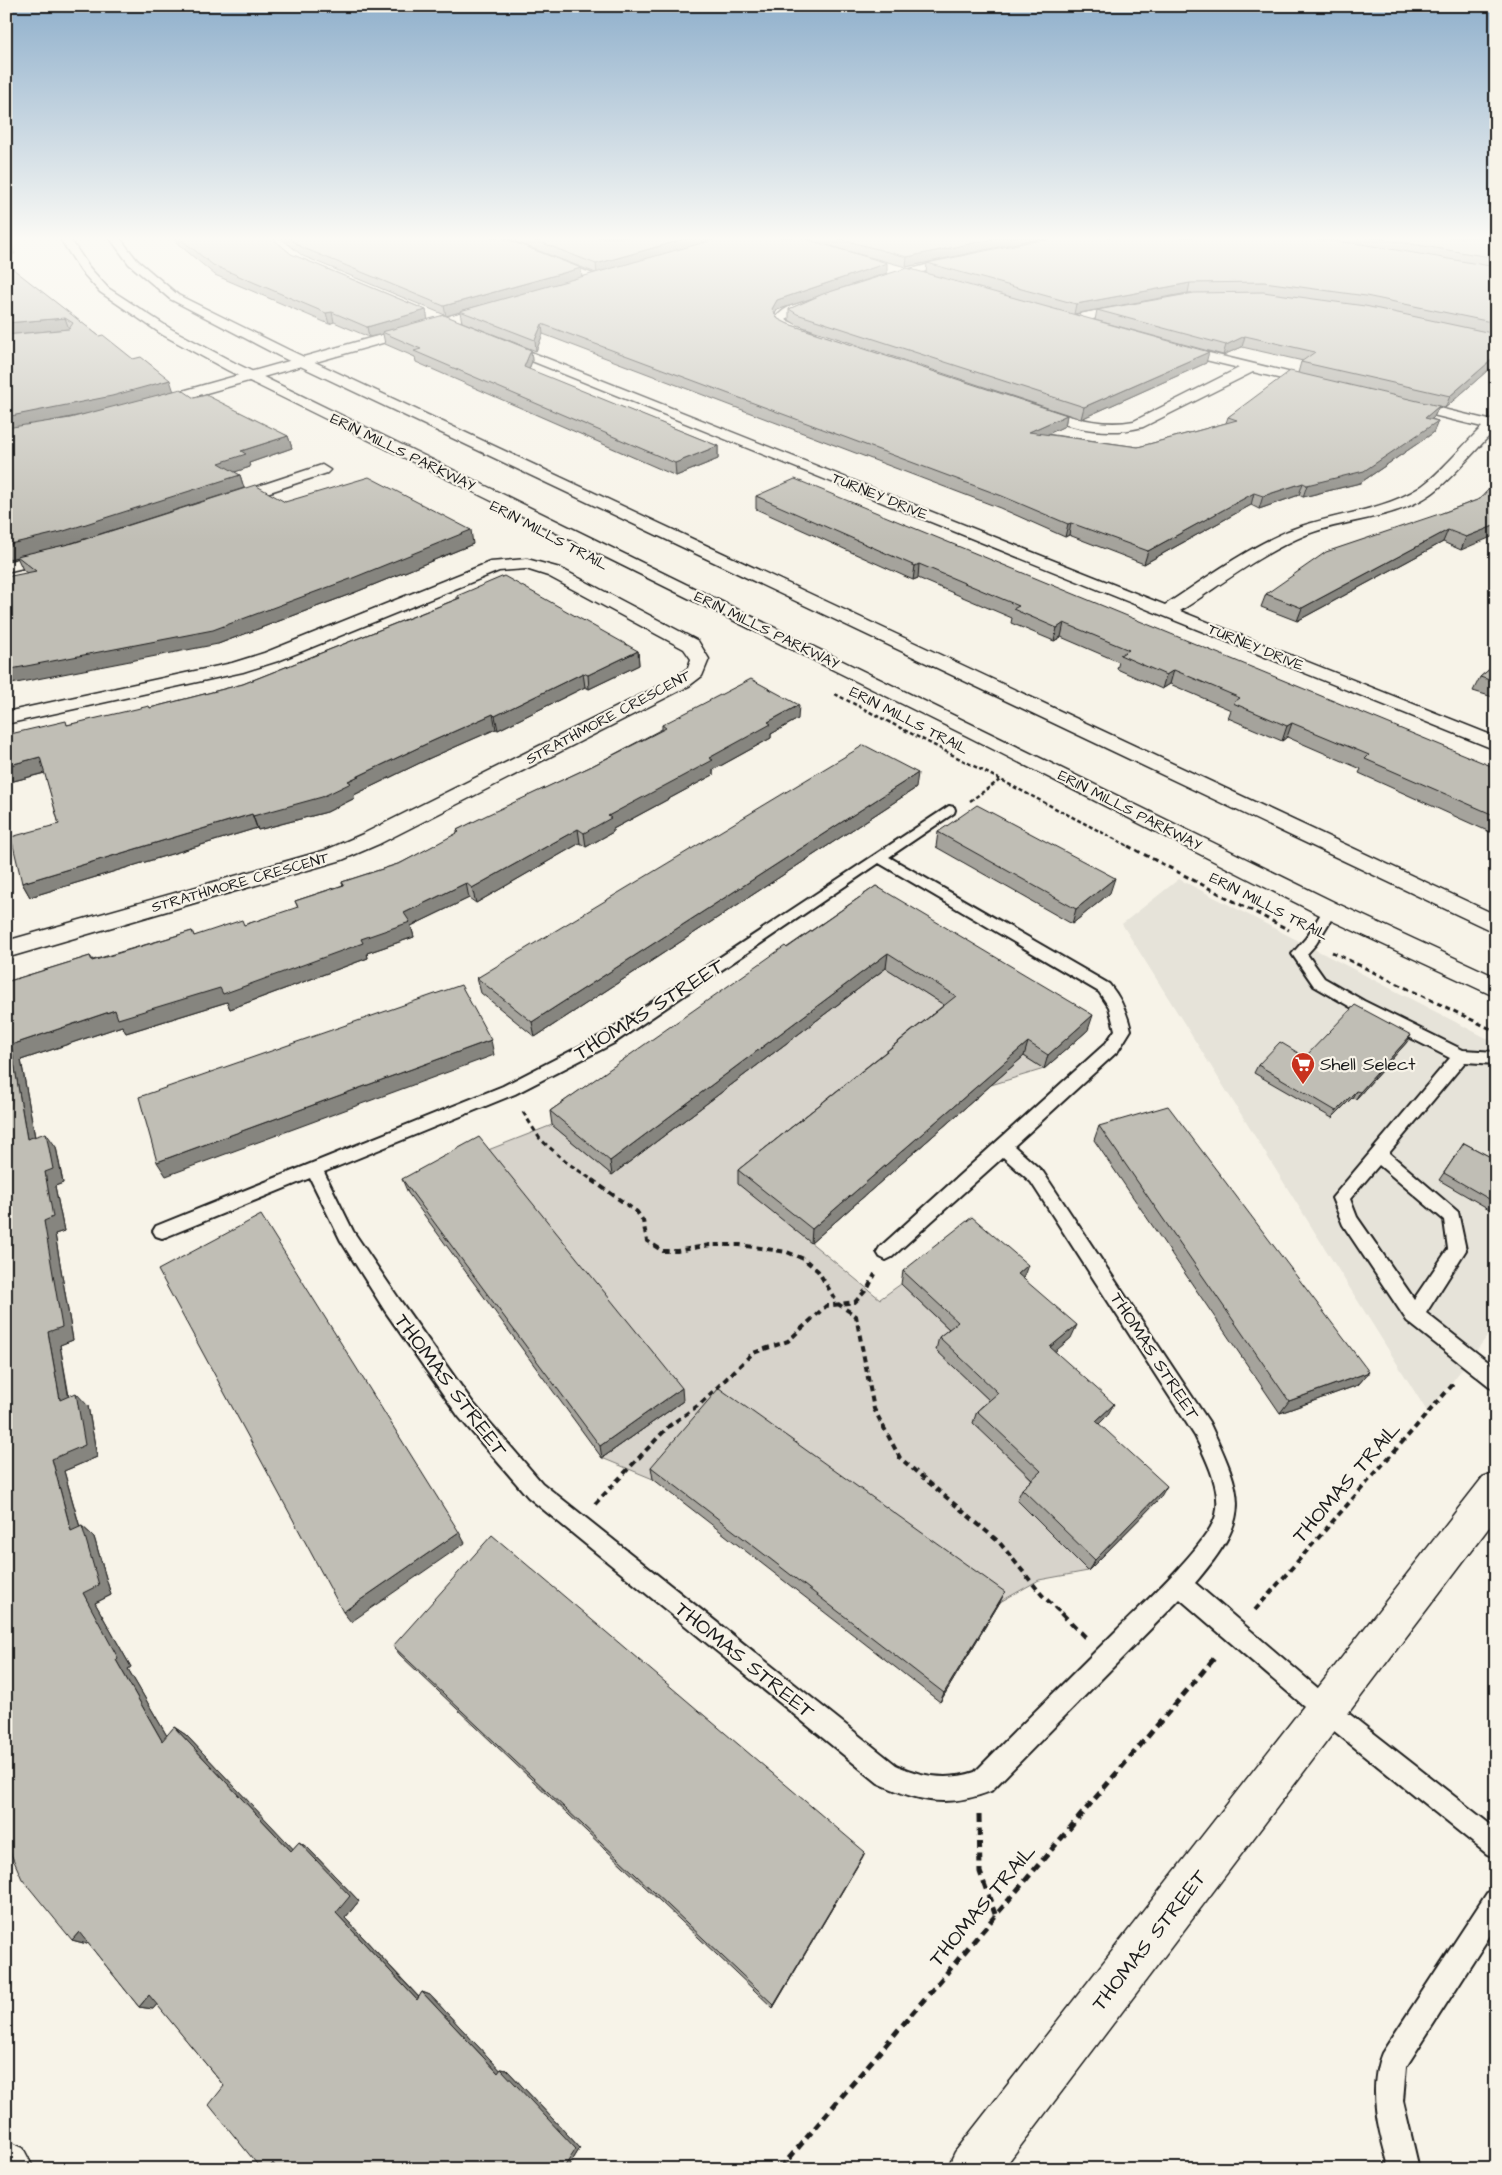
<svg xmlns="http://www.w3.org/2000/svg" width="1502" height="2175" font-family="'Architects Daughter',sans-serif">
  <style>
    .built { fill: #e6e3d9 }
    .green { fill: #d7d3cb; stroke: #7a7874 }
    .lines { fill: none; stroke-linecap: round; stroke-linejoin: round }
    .lane-casing { stroke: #1c1c1c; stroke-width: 4 }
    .street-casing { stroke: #1c1c1c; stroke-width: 3 }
    .secondary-casing { stroke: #1c1c1c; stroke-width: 3 }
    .primary-casing { stroke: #1c1c1c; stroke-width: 3 }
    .path-far3 { stroke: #1c1c1c; stroke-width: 2.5; stroke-dasharray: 4 2.5; stroke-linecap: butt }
    .path-far2 { stroke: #1c1c1c; stroke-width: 3; stroke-dasharray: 5 4; stroke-linecap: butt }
    .path-far1 { stroke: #1c1c1c; stroke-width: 4; stroke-dasharray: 6 4.5; stroke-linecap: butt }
    .path { stroke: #1c1c1c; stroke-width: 5; stroke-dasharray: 8 5.5; stroke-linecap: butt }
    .lane { fill: #f7f3e8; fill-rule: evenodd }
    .street { fill: #f7f3e8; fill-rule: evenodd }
    .secondary { fill: #f7f3e8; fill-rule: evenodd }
    .primary { fill: #f7f3e8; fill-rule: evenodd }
    .wall { fill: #a5a39c; stroke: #1c1c1c; fill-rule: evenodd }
    .shaded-wall { fill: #86857f; stroke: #1c1c1c }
    .building { fill: #c0beb5; stroke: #1c1c1c }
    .labels { text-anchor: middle; stroke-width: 4.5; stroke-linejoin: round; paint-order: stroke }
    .far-street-label { font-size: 15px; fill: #1c1c1c; stroke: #f7f3e8 }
    .poi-label { font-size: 18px; fill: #1c1c1c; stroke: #f7f3e8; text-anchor: start }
    .street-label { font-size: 18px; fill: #1c1c1c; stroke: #f7f3e8 }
    .near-street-label { font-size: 21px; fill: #1c1c1c; stroke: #f7f3e8 }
  </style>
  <rect width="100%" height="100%" fill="#f7f3e8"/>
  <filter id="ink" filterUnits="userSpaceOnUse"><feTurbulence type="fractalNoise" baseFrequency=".02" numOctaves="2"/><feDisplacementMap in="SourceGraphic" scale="10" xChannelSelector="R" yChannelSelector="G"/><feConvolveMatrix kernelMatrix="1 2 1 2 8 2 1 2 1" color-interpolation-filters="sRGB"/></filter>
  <g filter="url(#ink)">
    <path class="built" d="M1179 879 1496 1043V1325L1428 1413 1122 924Z"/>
    <path class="green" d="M830 932 1044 1069 991 1085 919 1038 739 1184 880 1299 901 1284 955 1335 936 1350 994 1405 974 1423 1035 1483 1018 1500 1088 1571 1039 1580 1000 1602 720 1401 653 1479 602 1458 683 1401 483 1152 552 1125 612 1175Z"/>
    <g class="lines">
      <g class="lane-casing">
        <path id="lane" d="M949 806 954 807 955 810 954 813 889 857 1109 984C1121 998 1127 1013 1131 1030L1118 1051 1014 1146 1043 1172 1209 1422C1245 1499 1252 1516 1195 1583L1334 1702 1496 1829V1858L1487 1854 1318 1718 1180 1599 991 1791C948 1808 919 1802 878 1783L528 1497 459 1417 385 1311 341 1241 310 1178 168 1236 162 1238 156 1236 153 1231 156 1226 503 1086 602 1035ZM879 863 1099 992 1109 1007 1115 1030 1106 1043 880 1247 877 1252 880 1257 886 1260 892 1257 1003 1157 1031 1182 1195 1436C1206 1459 1222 1489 1216 1515 1209 1544 1140 1607 1117 1630 1070 1677 1022 1724 975 1772 948 1781 921 1777 896 1765L542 1483 473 1403 399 1299 353 1231 324 1172 515 1094 614 1043Z
          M1330 905 1337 910 1316 944 1307 954 1324 978 1364 1001 1463 1050 1496 1052V1064L1465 1062 1389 1153 1458 1212 1466 1250 1426 1313 1496 1368V1389L1489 1386 1407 1321 1343 1225 1332 1198 1450 1058 1354 1009 1314 986 1292 954 1306 938 1325 907ZM1379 1165 1444 1220 1448 1249 1414 1299 1357 1217 1350 1199Z
          M1496 1889V1926L1406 2067 1403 2101 1419 2169H1390C1379 2133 1367 2089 1382 2053L1487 1893Z"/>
      </g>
      <g class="street-casing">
        <path id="street" d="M483 237H498L603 278 601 280H593Z
          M963 255 967 256V260L882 283 876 280 878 278Z
          M824 296 828 297V301L798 311 786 320 815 333 817 336 815 339C804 341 780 329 774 320 785 304 806 300 824 296Z
          M1132 302 1138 306 1136 309 1071 324 1065 320 1067 317Z
          M496 338 1165 605C1202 581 1238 554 1279 535 1323 514 1377 514 1419 488 1438 476 1465 443 1482 427L1396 406 1394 403 1396 400 1401 399 1489 420 1496 417V429C1477 448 1451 480 1431 494 1395 519 1347 519 1308 534 1261 553 1222 584 1180 611L1496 737V750L492 345 490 342Z
          M1172 344 1325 381 1327 384 1320 388 1253 372 1143 427C1109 436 1077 429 1044 418 1037 416 1027 415 1023 409L1030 405C1066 414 1096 428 1134 421L1239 368 1168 351 1166 348 1168 345Z
          M322 465 330 470 327 473 228 506 220 501 222 498Z
          M56 550 62 551 64 555 62 559 6 572V562Z
          M527 559 560 568 698 641 709 659 702 676 689 686 379 844 342 860 6 958V941L326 850 363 834 675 678 688 668 691 659 684 649 548 576 526 569 499 571 278 661 243 672 6 724V712L232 663 264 653 490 562Z"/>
      </g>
      <g class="secondary-casing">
        <path id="secondary" d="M498 302 502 303V309L157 407H147L145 404 147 401Z
          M1496 1472V1518L1003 2169H947L955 2152 1483 1477Z
          M6 2141 23 2148 34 2169H6Z"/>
      </g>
      <g class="primary-casing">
        <path id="primary" d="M59 237H69L89 267 108 288 171 329 237 364 1338 904 1496 977V997L1322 916 967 736 227 370 163 335 100 292 81 271Z
          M109 237H119L137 260 178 295 289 350 1496 915V933L279 356 170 299 129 264Z"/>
      </g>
      <path class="path-far3" d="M835 694 1130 847
        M970 801 1000 780"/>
      <path class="path-far2" d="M1128 846 1289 930
        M1332 952 1495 1031
        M523 1112 540 1139 566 1162 594 1181"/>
      <path class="path-far1" d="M592 1180 637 1212 643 1221 647 1241 663 1251H677L710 1245H740L787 1252 804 1259 818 1271 838 1304 856 1316 874 1409 900 1458 999 1542 1042 1595 1062 1614
        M595 1504 669 1426 699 1405 753 1353 788 1341 826 1306 855 1302 868 1288 875 1274
        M1255 1610 1455 1382"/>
      <path class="path" d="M1061 1613 1085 1637
        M979 1815 980 1872 995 1914
        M780 2169 1217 1655"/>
      <use href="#lane" class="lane"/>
      <use href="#street" class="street"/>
      <use href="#secondary" class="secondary"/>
      <use href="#primary" class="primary"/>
    </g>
    <path class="wall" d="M173 237H271L291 254 426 310 428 320 445 315 303 256 279 237H501L582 277 596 273 503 237H1065L1026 241 906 267 818 243 887 273 851 285 926 273 927 263 1081 237H1496V363L1445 408 1439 406 1434 417 1432 419 1438 421 1433 433 1360 483 1303 497 1299 495 1259 509 1251 505 1144 564 1069 535 1065 537 1000 508 543 334 536 351 462 322 460 312 446 316 531 350 532 361 529 370 718 446V459L676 476 416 362 415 357 385 344 383 334 369 337 334 322 329 324 215 275 177 243ZM1188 293H1192L1101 309ZM817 297 789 309V320L797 325 1081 419 1206 363 1074 314 1097 310 1095 320 1223 355 1242 347 1303 361 1301 362 1298 373 1228 417 1226 423 1138 447 1047 434 1065 426 1067 415 788 324 778 319 775 314 777 310Z
      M6 265 99 336 174 391 288 436 292 448 249 463 250 467 234 472 240 475 244 488 285 502 473 544 356 592 218 644 27 573 23 570 17 557 9 559 6 557Z
      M1496 481 1461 550 1443 542 1297 621 1261 607 1266 594 1445 512 1480 499Z
      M756 496 1496 768V829L1492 833 1359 773 1361 769 1287 737 1282 741 1228 718 1231 710 1170 684 1162 689 1117 669 1119 662 1061 637 1054 641 1011 623 1012 618 918 578 913 580 756 509Z
      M457 596 638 651 639 665 589 689 585 687 498 730 496 729 430 758 354 795 355 798 327 812 258 830 257 828 30 897 22 883 59 824 45 773 6 783V735L67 725 150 708 243 684 457 599Z
      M1496 664V698L1473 691 1480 677Z
      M798 719 771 734V738L713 770V775L613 829V832L586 847 580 843 476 903 469 898 411 926 414 937 367 953 368 958 230 1009 227 1002 126 1033 122 1026 21 1060 35 1137 56 1147 63 1183 55 1186 64 1231 55 1234 73 1340 60 1345 69 1396 88 1406 97 1457 64 1471 80 1527 82 1526 94 1537 111 1595 95 1603 131 1667 128 1669 167 1736 174 1727 186 1735 293 1849 299 1842 308 1848 359 1901 345 1918 419 1997 422 1992 430 1995 500 2070 501 2069 507 2070 580 2148 567 2169H261L224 2086 157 2004 153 2009 139 2007 88 1943 87 1944 72 1940 6 982 90 956 93 960 192 931 194 936 244 925 298 908 295 901 343 885 342 882 401 863 457 834V830L592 766 662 729V725Z
      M916 788 535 1037 481 993 477 978Z
      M938 832 1110 893 1072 924 936 847Z
      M876 886 1088 1030 1044 1069 1024 1056 811 1243 738 1184V1170L944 1005 886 968 612 1175 552 1125 550 1111Z
      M1407 1042 1356 1099 1352 1098 1332 1118 1254 1073 1258 1065Z
      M1099 1126 1369 1372 1358 1385 1280 1413 1094 1140Z
      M1464 1143 1496 1160V1213L1439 1180Z
      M402 1179 683 1401 602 1458 408 1193Z
      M903 1271 1023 1278 1071 1338 1055 1351 1107 1416 1099 1424 1160 1498 1088 1571 1017 1500 1022 1489 1032 1479 973 1423 977 1411 989 1400 936 1350 939 1337 949 1329 901 1284Z
      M651 1467 1000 1602 940 1702 653 1479Z
      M393 1646 865 1852 862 1858 773 2008 400 1655Z"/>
    <path class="shaded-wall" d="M692 237H726L597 274 596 264Z
      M1002 237H1065L1026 241 906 267 907 257Z
      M6 244H11L15 254 6 255Z
      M887 263V273L777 310 772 319V309L777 300Z
      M581 268 582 278 460 311V312L446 316 444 306Z
      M1190 283 1188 293 1074 314 1076 304Z
      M426 310 428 321 382 332 383 334 369 337 367 327Z
      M332 312 334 322 329 324 326 313Z
      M65 318 69 329 6 335V323Z
      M542 324 543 334 536 351 535 340Z
      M1245 336 1242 347 1223 355 1226 345Z
      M531 350 532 361 525 379 524 367Z
      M1209 352 1206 363 1081 419 1084 407Z
      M1496 356V363L1445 408 1450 396Z
      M170 380 174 392 117 408 6 430V417Z
      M1439 406 1434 417 1420 429 1425 418Z
      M1067 415 1065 426 1027 444 1029 432Z
      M1438 421 1433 433 1360 483 1303 497 1307 485Z
      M288 436 292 448 249 463 250 467 223 476 219 463 241 451Z
      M718 446V459L676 476 675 463Z
      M240 475 244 488 66 545 9 559 6 553V545Z
      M1303 483 1299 495 1259 509 1263 496Z
      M1254 493 1251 505 1144 564 1148 551Z
      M1071 523 1069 535 1065 537 1068 524Z
      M1496 525V535L1461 550 1466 537Z
      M471 530 473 544 356 592 218 644 6 685V670Z
      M1448 530 1443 542 1297 621 1302 608Z
      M919 564 918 578 913 580 915 566Z
      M1064 623 1061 637 1054 641 1057 628Z
      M638 651 639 665 589 689 588 675Z
      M1174 670 1170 684 1162 689 1166 675Z
      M583 673 585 687 498 730 495 716Z
      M799 705 798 719 771 734V738L713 770V775L613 829V832L586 847 584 833 608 816 709 758 768 722Z
      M493 714 496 729 430 758 354 795 355 798 327 812 258 830 253 816 348 781 426 744Z
      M1292 723 1287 737 1282 741 1287 726Z
      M40 757 48 772 6 783V766Z
      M918 773 916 788 535 1037 532 1022Z
      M252 814 257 828 30 897 22 883Z
      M578 829 580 843 476 903 472 888Z
      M1115 878 1110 893 1072 924 1076 909Z
      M466 883 469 898 411 926 414 937 367 953 368 958 230 1009 227 1002 126 1033 122 1026 21 1060 38 1154 27 1139 11 1045 115 1010 361 939 404 913Z
      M888 953 886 968 612 1175 610 1161Z
      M1093 1015 1088 1030 1044 1069 1048 1055Z
      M1411 1035 1407 1042 1356 1099 1360 1092Z
      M491 1040 494 1055 166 1176 157 1162Z
      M1028 1042 1024 1056 811 1243 812 1229Z
      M1356 1091 1352 1098 1332 1118 1336 1111Z
      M46 1133 56 1147 63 1183 55 1186 64 1231 55 1234 73 1340 60 1345 71 1412 60 1400 48 1332 44 1221 45 1172Z
      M1028 1265 1023 1279 1018 1274Z
      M1077 1325 1071 1338 1045 1360 1050 1347Z
      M1369 1372 1358 1385 1280 1413 1289 1401Z
      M682 1388 683 1401 602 1458 600 1446Z
      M76 1393 88 1406 97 1457 64 1471 84 1542 71 1531 52 1459Z
      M1114 1404 1107 1416 1090 1433 1096 1421Z
      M1167 1486 1160 1498 1088 1571 1095 1560Z
      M82 1526 94 1537 111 1595 95 1603 131 1667 128 1669 174 1748 162 1741 116 1660 83 1593Z
      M459 1532 465 1543 351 1622 343 1612Z
      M1005 1592 1000 1602 940 1702 944 1693Z
      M174 1727 186 1735 301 1857 291 1851Z
      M299 1842 308 1848 359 1901 345 1918 424 2003 417 2000 336 1913Z
      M865 1852 862 1858 773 2008 774 2005Z
      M79 1932 94 1937 87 1944 72 1940Z
      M422 1992 430 1995 504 2074 498 2073Z
      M149 1995 163 1997 153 2009 139 2007Z
      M501 2069 507 2070 580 2148 567 2169H563Z
      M273 2163 279 2169H268Z"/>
    <path class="building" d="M178 237H271L291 254 426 310 367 327 332 312 326 313 213 265Z
      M288 237H501L581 268 444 306 301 247Z
      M527 237H692L596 264Z
      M723 237H799L887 263 777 300 772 309 778 319 788 324 1067 415 1029 432 1138 447 1237 420 1228 417 1290 371 1439 406 1425 418 1438 421 1364 471 1307 485 1303 483 1263 496 1254 493 1148 551 1071 523 1068 524 1002 496 542 324 535 340 460 311Z
      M832 237H1002L907 257Z
      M1081 237H1291L1361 244 1496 267V323L1366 296 1264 282 1190 283 1076 304 927 263 1028 242Z
      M1369 237H1496V258Z
      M6 240 11 244H6Z
      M6 265H8L99 336 103 335 133 359 141 357 170 380 112 396 6 417V335L69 329 73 323 65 318 6 323Z
      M907 268 1209 352 1084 407 797 314 789 309 823 294Z
      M1263 292 1365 306 1496 334V356L1450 396 1301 362 1315 352 1245 336 1226 345 1097 310 1194 293Z
      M444 315 531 350 524 367 718 446 675 463 414 351 421 349 382 332Z
      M181 389 194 398 206 395 288 436 241 451 246 454 219 463 240 475 61 532 6 545V428L70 418Z
      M369 477 471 530 353 578 213 630 6 670V577L36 571 17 556 73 543 255 485 285 502Z
      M795 479 1496 768V816L1365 759 1369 755 1292 723 1287 726 1233 703 1240 698 1174 670 1166 675 1120 655 1129 650 1064 623 1057 628 1013 609 1019 606 919 564 915 566 756 496Z
      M1496 481V525L1466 537 1448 530 1302 608 1266 594 1326 552 1445 512 1480 499Z
      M504 576 638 651 588 675 583 673 495 716 493 714 426 744 348 781 351 783 322 797 253 816 252 814 22 883 11 837 59 824 40 757 6 766V735L66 721 67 725 149 706 150 708 243 684 460 598 457 596Z
      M1496 664V682L1480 677Z
      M751 679 799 705 768 722 771 724 709 758 713 760 608 816 611 818 584 833 578 829 472 888 466 883 404 913 410 922 361 939 363 943 223 994 220 988 118 1019 115 1010 11 1045 27 1139 46 1133 53 1169 45 1172 53 1217 44 1221 62 1327 48 1332 60 1400 76 1393 85 1445 52 1459 71 1531 82 1526 99 1585 83 1593 118 1658 116 1660 162 1741 174 1727 291 1851 299 1842 350 1896 336 1913 417 2000 422 1992 498 2073 501 2069 576 2149 563 2169H277L273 2163 268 2169H261L209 2105 224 2086 149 1995 139 2007 79 1932 72 1940 22 1879 6 1843V982L90 956 92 961 192 931 194 936 242 920 244 925 298 907 295 901 344 885 342 882 401 863 459 832 457 830 487 815 592 766 666 728 662 725Z
      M864 745 918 773 532 1022 477 978Z
      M977 805 1115 878 1076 909 938 832Z
      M876 886 1093 1015 1048 1055 1028 1042 812 1229 738 1170 956 996 888 953 610 1161 550 1111 785 946 787 948Z
      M461 985 491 1040 157 1162 139 1097Z
      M1355 1005 1411 1035 1360 1092 1356 1091 1336 1111 1258 1065 1280 1042 1305 1057Z
      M1168 1106 1369 1372 1289 1401 1099 1126Z
      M479 1137 682 1388 600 1446 402 1179Z
      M1464 1143 1496 1160V1203L1444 1173Z
      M261 1215 459 1532 343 1612 158 1270Z
      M972 1217 1028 1265 1018 1274 1077 1325 1050 1347 1114 1404 1096 1421 1167 1486 1095 1560 1022 1489 1041 1471 977 1411 998 1393 939 1337 958 1322 903 1271Z
      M719 1388 1005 1592 944 1693 651 1467Z
      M492 1535 865 1852 774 2005 393 1646Z"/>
  </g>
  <linearGradient id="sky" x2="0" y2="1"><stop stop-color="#90b0cc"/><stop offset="0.44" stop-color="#fbfaf5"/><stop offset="1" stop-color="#fbfaf5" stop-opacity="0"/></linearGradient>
  <rect width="1502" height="542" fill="url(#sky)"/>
  <defs>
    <g id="supermarket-pin" transform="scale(1.25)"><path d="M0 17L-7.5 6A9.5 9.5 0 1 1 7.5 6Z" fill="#c8321e" stroke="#f7f3e8"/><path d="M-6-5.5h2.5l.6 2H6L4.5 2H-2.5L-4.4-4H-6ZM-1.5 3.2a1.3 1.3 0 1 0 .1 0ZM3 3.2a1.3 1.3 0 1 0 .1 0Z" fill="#fff"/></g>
  </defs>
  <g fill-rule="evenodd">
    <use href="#supermarket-pin" x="1303" y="1064"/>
  </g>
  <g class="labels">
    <g class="far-street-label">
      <text transform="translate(403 452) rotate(26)" y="5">ERIN MILLS PARKWAY</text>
      <text transform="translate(880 496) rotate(22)" y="5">TURNEY DRIVE</text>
      <text transform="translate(549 535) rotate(28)" y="5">ERIN MILLS TRAIL</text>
      <text transform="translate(767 630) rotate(26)" y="5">ERIN MILLS PARKWAY</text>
      <text transform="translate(1256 647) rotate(22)" y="5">TURNEY DRIVE</text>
      <text transform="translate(608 717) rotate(-28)" y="5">STRATHMORE CRESCENT</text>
      <text transform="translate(909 720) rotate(27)" y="5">ERIN MILLS TRAIL</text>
      <text transform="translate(1130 810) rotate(27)" y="5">ERIN MILLS PARKWAY</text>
      <text transform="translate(240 882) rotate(-16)" y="5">STRATHMORE CRESCENT</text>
      <text transform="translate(1269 906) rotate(27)" y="5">ERIN MILLS TRAIL</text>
    </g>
    <g class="poi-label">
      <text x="1320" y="1070">Shell Select</text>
    </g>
    <g class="street-label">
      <text transform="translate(1155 1356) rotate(57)" y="6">THOMAS STREET</text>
    </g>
    <g class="near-street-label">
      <text transform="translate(649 1009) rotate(-32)" y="7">THOMAS STREET</text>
      <text transform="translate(451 1385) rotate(53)" y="7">THOMAS STREET</text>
      <text transform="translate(1346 1482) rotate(-49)" y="7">THOMAS TRAIL</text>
      <text transform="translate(745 1660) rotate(39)" y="7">THOMAS STREET</text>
      <text transform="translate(982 1905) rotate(-50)" y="7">THOMAS TRAIL</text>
      <text transform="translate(1149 1940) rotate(-52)" y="7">THOMAS STREET</text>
    </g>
  </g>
  <rect width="1502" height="2175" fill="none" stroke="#f7f3e8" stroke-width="25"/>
  <rect x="12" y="12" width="1477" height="2150" fill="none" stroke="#1c1c1c" stroke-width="2" filter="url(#ink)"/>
</svg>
